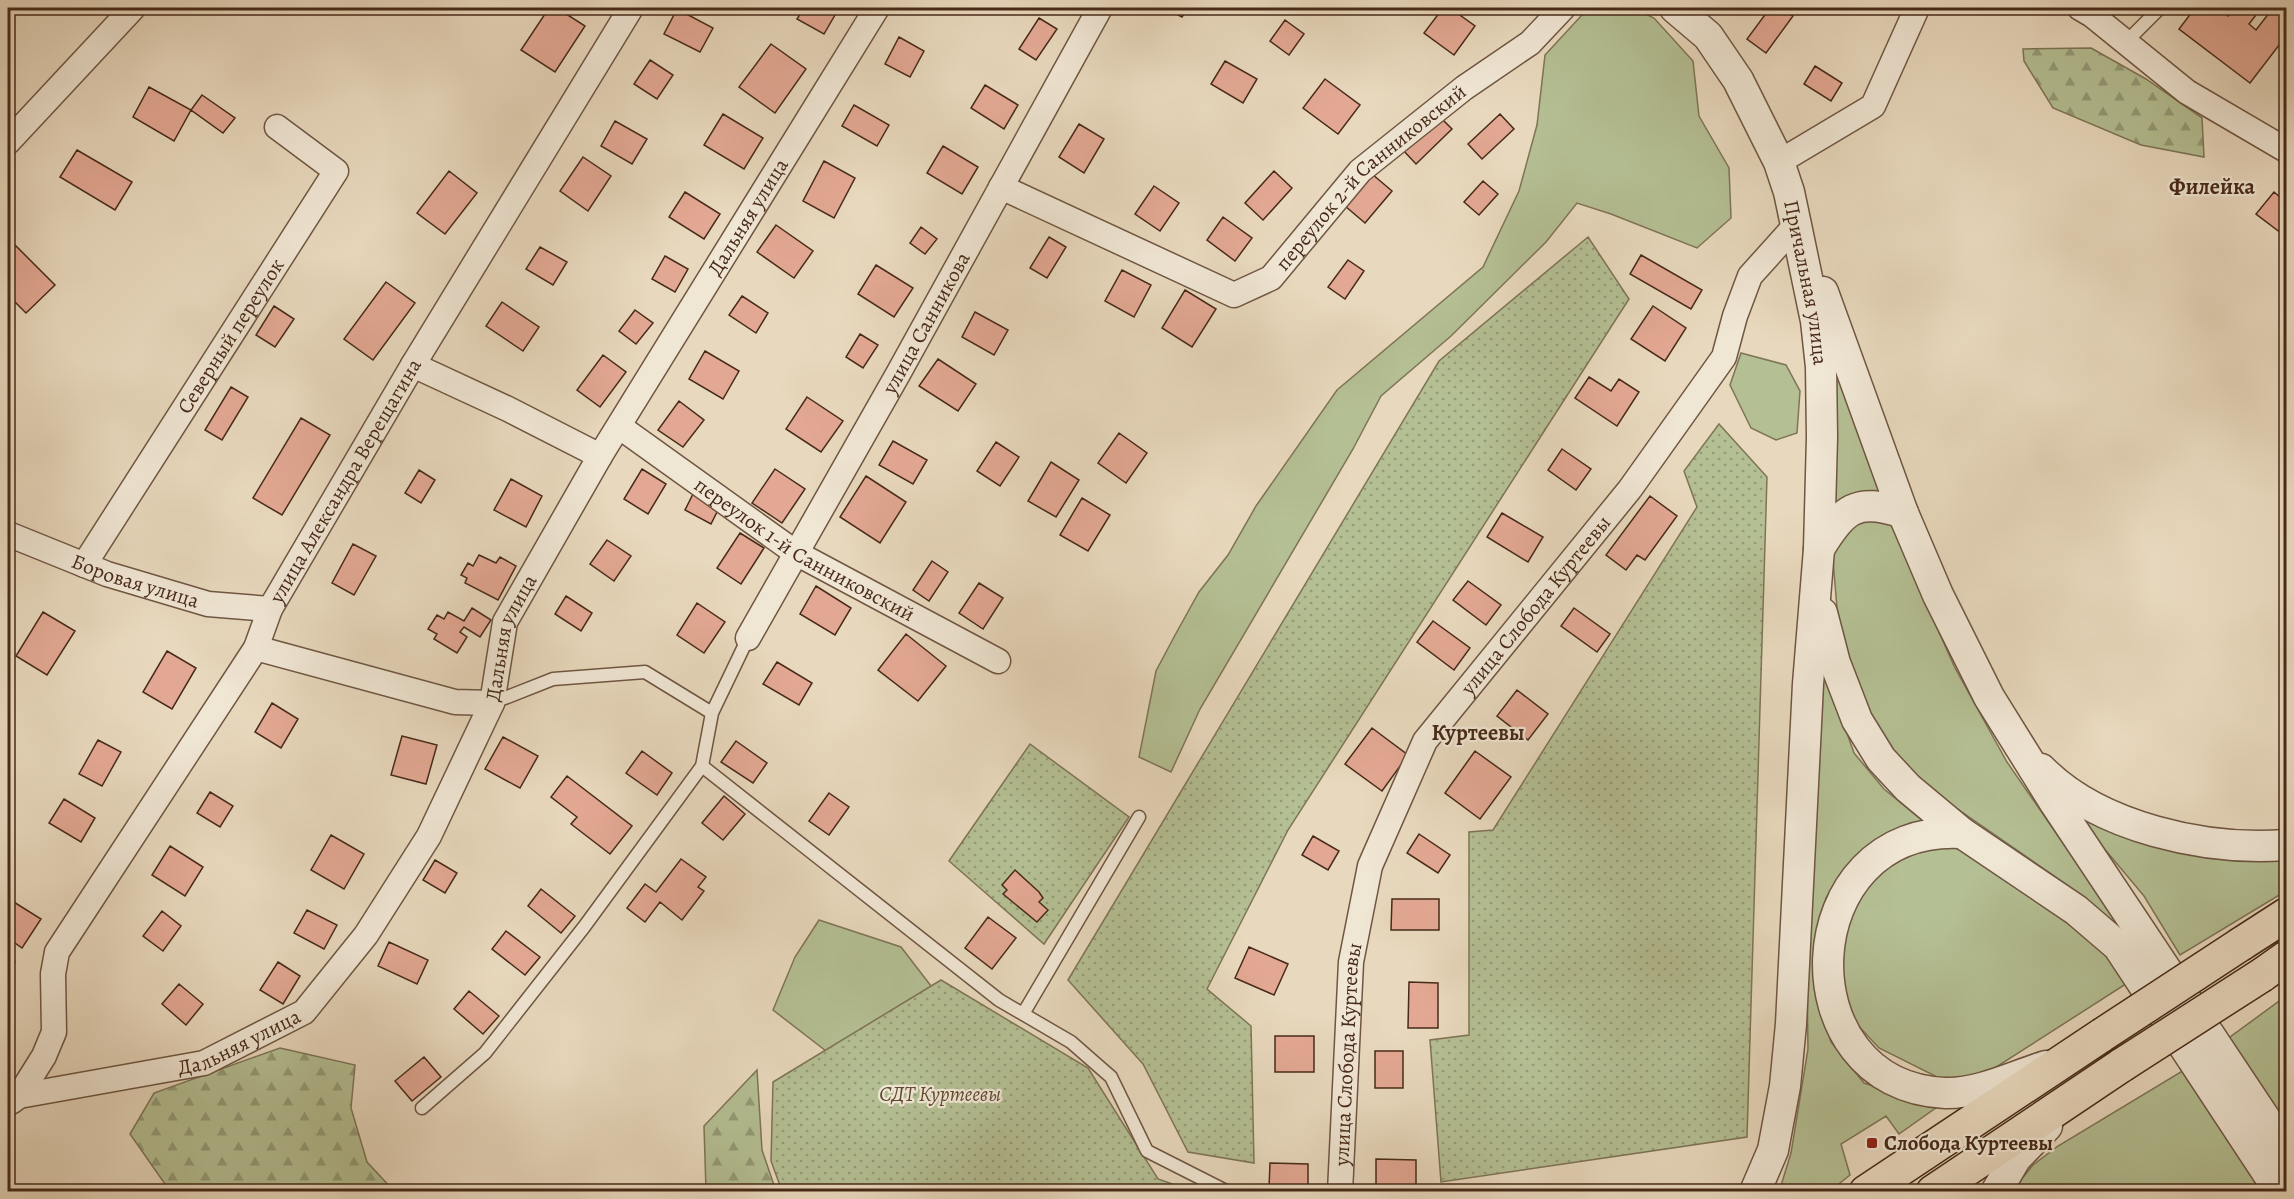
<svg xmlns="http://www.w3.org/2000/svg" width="2294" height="1199" font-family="Alegreya,serif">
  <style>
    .grass { fill: #b4bf93; stroke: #7e7456; stroke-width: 1.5 }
    .forest { fill: url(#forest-firs); stroke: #7e7456; stroke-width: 1.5 }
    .park { fill: url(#park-dots); stroke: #7e7456; stroke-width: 1.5 }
    .building { fill: #e3a893; stroke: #472a19; stroke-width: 1.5 }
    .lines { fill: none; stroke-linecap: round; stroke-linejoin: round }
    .service-casing { stroke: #6f5642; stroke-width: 15 }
    .minor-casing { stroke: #6f5642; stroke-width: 27 }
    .tertiary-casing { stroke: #6f5642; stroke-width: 33 }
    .trunk-casing { stroke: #472a19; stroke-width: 36 }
    .service { stroke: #f0e6d4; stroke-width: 12 }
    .minor { stroke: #f0e6d4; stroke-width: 24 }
    .tertiary { stroke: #f0e6d4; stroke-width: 30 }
    .trunk { stroke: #e8d8bd; stroke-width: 33 }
    .trunk-bridge-casing { stroke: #472a19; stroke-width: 36; stroke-linecap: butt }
    .trunk-bridge { stroke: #e8d8bd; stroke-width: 33 }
    .poi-dot { fill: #8f2418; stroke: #f0e6d4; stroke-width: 2 }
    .labels { text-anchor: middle; stroke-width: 4.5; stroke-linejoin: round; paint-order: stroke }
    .street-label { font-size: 21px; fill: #472a19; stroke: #f0e6d4 }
    .park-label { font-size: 21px; font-style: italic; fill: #5d4831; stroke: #f0e6d4 }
    .poi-label { font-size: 21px; font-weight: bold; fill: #472a19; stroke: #f0e6d4; text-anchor: start }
    .neighbourhood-label { font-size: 22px; font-weight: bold; fill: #472a19; stroke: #f0e6d4 }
  </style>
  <defs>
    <pattern id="forest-firs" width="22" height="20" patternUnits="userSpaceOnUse" patternTransform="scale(1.5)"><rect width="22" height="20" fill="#b4bf93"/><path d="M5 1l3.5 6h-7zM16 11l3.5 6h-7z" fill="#949b77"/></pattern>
    <pattern id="park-dots" width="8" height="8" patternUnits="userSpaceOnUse" patternTransform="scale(1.5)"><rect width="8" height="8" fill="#b4bf93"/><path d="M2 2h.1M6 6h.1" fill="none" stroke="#949b77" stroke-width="1.8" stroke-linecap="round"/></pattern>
  </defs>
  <rect width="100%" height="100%" fill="#e8d8bd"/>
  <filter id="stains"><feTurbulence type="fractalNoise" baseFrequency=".00333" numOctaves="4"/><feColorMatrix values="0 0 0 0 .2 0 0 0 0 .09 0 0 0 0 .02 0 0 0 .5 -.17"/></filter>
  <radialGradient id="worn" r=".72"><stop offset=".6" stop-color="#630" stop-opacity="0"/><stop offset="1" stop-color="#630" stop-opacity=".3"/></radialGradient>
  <path class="grass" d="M1592 8H1633L1654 18 1693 61 1699 116 1729 168 1731 218 1697 248 1611 214 1577 203 1546 242 1451 336 1381 396 1353 449 1200 709 1171 772 1139 757 1156 671 1174 637 1199 592 1228 555 1256 506 1337 390 1483 267 1519 191 1537 125 1545 55 1581 16Z
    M1826 323 1885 492 1833 505Z
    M1741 353 1786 365 1800 391 1797 433 1776 440 1751 428 1730 385Z
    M1878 518 1893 525 1913 574 1955 668 2007 762 2150 969 2131 946 2086 898 1920 783 1888 750 1866 703 1843 645 1837 608 1832 548 1841 533 1863 520Z
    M1818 650 1854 753 1884 789 1923 821 1886 834 1849 864 1826 898 1821 923 1818 1002 1831 1042 1864 1083 1903 1095 1947 1100 1899 1134 1886 1116 1841 1144 1850 1175 1830 1191 1779 1192 1791 1153 1808 1049 1807 978Z
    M2065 802 2187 852 2241 861 2286 856V891L2180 955 2144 896Z
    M1951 842 1981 857 2109 955 2129 982 1990 1071 1947 1082 1879 1048 1853 1020 1837 982 1847 914 1890 859Z
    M819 920 901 947 931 986 917 1030 826 1051 773 1010 795 957Z
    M2286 996V1133L2226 1040Z
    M2189 1067 2263 1192H2011L2033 1165 2058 1146Z"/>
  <path class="forest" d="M2091 48 2146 79 2202 118 2204 157 2141 145 2053 108 2024 61 2023 49Z
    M280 1048 355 1065 351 1108 367 1162 394 1191H172L167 1187 130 1134 154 1093Z
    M757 1070 762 1150 776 1191H706L704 1126Z"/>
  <path class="park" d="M1588 237 1629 299 1288 830 1207 989 1251 1026 1254 1163 1188 1152 1143 1064 1068 980 1439 361Z
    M1719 424 1767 477 1747 1137 1441 1182 1430 1040 1469 1035V832L1493 830 1697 507 1684 471Z
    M1030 744 1129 817 1044 944 949 861Z
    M941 980 1088 1068 1158 1179 1192 1191H782L771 1161 773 1082Z"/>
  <path class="building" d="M549 8H557L585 26 555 72 521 50Z
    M804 8H839L824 34 797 19Z
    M1165 8H1188L1182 17Z
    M1443 8H1450L1475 26 1454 55 1424 33Z
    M1770 8H1780L1793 16 1766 53 1747 39Z
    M2195 8H2217L2228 16 2234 8H2246L2256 15 2249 24 2256 30 2273 8H2286V36L2250 83 2179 29Z
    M677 9 713 28 700 52 664 34Z
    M1039 18 1057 29 1036 60 1019 49Z
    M1285 20 1304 34 1289 55 1270 41Z
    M899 37 924 51 910 77 885 64Z
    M771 44 806 69 775 113 739 87Z
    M650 60 673 75 657 99 634 84Z
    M1225 61 1257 79 1243 103 1211 84Z
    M1815 66 1842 83 1831 101 1804 84Z
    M1325 79 1360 105 1338 134 1303 108Z
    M985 85 1018 105 1004 129 971 108Z
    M149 87 191 110 174 141 133 117Z
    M202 95 235 118 223 133 191 110Z
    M854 105 889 125 877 146 842 126Z
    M723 114 763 138 744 169 704 145Z
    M1437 114 1452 129 1416 164 1402 149Z
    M1500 114 1514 129 1482 159 1468 144Z
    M615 121 647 139 632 164 601 146Z
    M1079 124 1104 139 1084 173 1059 157Z
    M943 146 978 167 962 194 927 173Z
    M77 150 132 182 115 210 60 177Z
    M583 157 611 176 588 211 560 191Z
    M824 161 855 178 834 218 803 201Z
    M449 171 477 193 445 234 417 213Z
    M1274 171 1292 188 1263 220 1245 203Z
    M1372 174 1392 191 1365 223 1345 206Z
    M1483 181 1498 194 1479 215 1464 202Z
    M1154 186 1179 203 1160 231 1135 214Z
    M685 192 720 214 704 239 669 217Z
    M2274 192 2286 202V227L2281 233 2256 214Z
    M1223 217 1252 238 1235 261 1207 240Z
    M776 225 813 251 794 278 757 252Z
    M921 227 937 239 925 254 910 243Z
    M1049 237 1066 247 1047 278 1030 268Z
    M8 238 55 285 26 313 8 295Z
    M540 247 567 262 553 285 526 269Z
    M1641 255 1702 290 1691 309 1630 274Z
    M665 256 688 269 675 292 652 279Z
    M1348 260 1364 271 1345 299 1328 287Z
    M876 265 913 288 894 317 858 294Z
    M1122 270 1151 285 1134 317 1105 301Z
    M386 282 415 303 373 360 344 339Z
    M1185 290 1216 309 1192 347 1162 328Z
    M742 296 768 313 756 333 729 315Z
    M502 302 539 327 523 351 486 326Z
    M274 306 294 319 275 347 256 335Z
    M1653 306 1686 328 1665 361 1631 339Z
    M635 310 653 323 636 344 619 331Z
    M975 312 1008 330 994 355 962 337Z
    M860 334 878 345 863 368 846 357Z
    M705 351 739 371 723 399 689 379Z
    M603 355 626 372 600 407 577 390Z
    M938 359 976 384 958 411 919 386Z
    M1589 377 1611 391 1619 379 1639 392 1617 426 1575 398Z
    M231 387 248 397 222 440 205 430Z
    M807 397 843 421 821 452 786 429Z
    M679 401 704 420 683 447 658 430Z
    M301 418 330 435 282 515 253 498Z
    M1119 433 1147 453 1126 483 1098 463Z
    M893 441 927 460 913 484 879 465Z
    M996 442 1019 457 1000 486 977 471Z
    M1562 449 1591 469 1576 490 1548 470Z
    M1051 462 1079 480 1056 517 1028 501Z
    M642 469 666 484 648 514 624 499Z
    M775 469 805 489 782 523 752 503Z
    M419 470 435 480 421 503 405 493Z
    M866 476 906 502 880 543 840 517Z
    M511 479 542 496 526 527 494 510Z
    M693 494 719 508 711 524 685 510Z
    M1650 496 1677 516 1645 560 1637 555 1626 570 1606 555Z
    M1082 498 1110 515 1088 551 1060 535Z
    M1502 513 1543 537 1528 562 1487 537Z
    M740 533 764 548 741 584 717 568Z
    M607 540 631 556 614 581 590 564Z
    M353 544 376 556 354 595 332 583Z
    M479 555 496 563 500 557 516 566 498 600 465 583 467 578 461 575 468 563 473 566Z
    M932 561 948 572 929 601 913 590Z
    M1468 581 1501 605 1486 625 1453 600Z
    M979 583 1003 598 983 629 959 613Z
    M816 586 851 608 835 635 800 614Z
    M566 596 592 613 581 631 555 614Z
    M697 603 725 622 704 653 677 635Z
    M472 608 491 620 480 637 464 627 460 632 467 637 457 653 434 639 437 634 428 629 437 615 444 619 448 612 464 621Z
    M1574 608 1610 634 1597 652 1561 626Z
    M43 612 75 631 47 675 16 656Z
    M1433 621 1470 648 1454 670 1417 642Z
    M906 634 946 666 918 701 878 670Z
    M167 651 196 668 172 709 143 692Z
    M777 662 812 683 799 705 763 684Z
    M1517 690 1548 714 1528 740 1497 716Z
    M272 703 298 719 281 748 255 732Z
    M1372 728 1408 755 1382 791 1345 764Z
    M402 736 437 745 426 784 391 775Z
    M503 737 538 756 520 788 485 769Z
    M98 740 121 752 102 786 79 774Z
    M736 741 767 763 753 783 721 762Z
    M642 751 672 773 657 795 626 773Z
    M1475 751 1511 777 1480 819 1445 793Z
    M567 776 632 826 610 854 571 824 577 817 551 797Z
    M210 792 233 806 220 827 197 813Z
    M829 793 849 807 829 835 809 821Z
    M724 796 745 814 723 840 702 823Z
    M64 799 95 818 81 842 49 823Z
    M1419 834 1450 855 1438 873 1407 853Z
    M331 835 364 854 344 889 311 870Z
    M1313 836 1339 851 1328 870 1302 855Z
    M170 846 203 867 185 896 152 875Z
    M681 859 706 877 698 887 704 891 682 920 660 902 645 922 627 908 645 884 656 892Z
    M435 860 457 873 445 893 423 880Z
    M1015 870 1039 892 1043 898 1039 902 1048 910 1037 922 1003 894 1007 890 1002 885Z
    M541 889 575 916 561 933 528 906Z
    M9 899 41 919 22 948 8 938Z
    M1392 899H1439V930H1391Z
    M307 910 337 925 324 949 294 933Z
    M162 911 181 926 163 951 143 936Z
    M988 917 1016 938 992 969 965 948Z
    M506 931 540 957 525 975 492 949Z
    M389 942 428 960 417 984 378 966Z
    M1249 947 1288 964 1274 995 1235 978Z
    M8 957 15 962 8 975Z
    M278 962 300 976 283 1004 260 990Z
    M1409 982 1438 983V1028H1408Z
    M179 984 203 1004 186 1025 162 1004Z
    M469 991 499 1016 483 1034 454 1009Z
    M1275 1036H1314V1072H1275Z
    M1375 1051H1403V1088H1375Z
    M424 1057 441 1077 412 1101 395 1081Z
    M1376 1159 1416 1160V1192H1376Z
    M1270 1163 1308 1164V1188H1269Z"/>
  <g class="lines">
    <g class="service-casing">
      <path id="service" d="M2126 42 2160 8
        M492 703 553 679 645 672 712 713 748 638
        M702 766 999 1000 1071 1042 1111 1077 1147 1151 1228 1192
        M1023 1014 1139 817
        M422 1108 485 1053 584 927 702 766 712 713"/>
    </g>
    <g class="minor-casing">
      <g id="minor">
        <path d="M2080 8 2092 15 2187 92 2286 150"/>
        <path d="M8 142 133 8"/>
        <path d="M1779 162 1873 106 1917 8"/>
        <path id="s1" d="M1001 187 1234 295 1271 278 1360 171 1464 88 1530 43 1563 8"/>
        <path d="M413 365 508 409 600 456"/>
        <path id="s2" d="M620 427 796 553 998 661"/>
        <path id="s3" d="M8 534 107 574 208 604 270 609"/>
        <path id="s4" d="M84 565 336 171 277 127"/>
        <path id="s5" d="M748 638 898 374 1100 8"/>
        <path d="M256 648 455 702 492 703"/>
        <path id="s6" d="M19 1096 204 1063 304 1012 366 935 429 836 492 703 505 622 600 456 877 8"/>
        <path id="s7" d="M11 1102 19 1096 44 1056 54 1032 53 974 57 952 256 648 270 609 413 365 631 8"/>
        <path id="s8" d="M1340 1192 1351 962 1370 866 1425 741 1630 489 1724 357 1735 316 1750 276 1796 225"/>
      </g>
    </g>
    <g class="tertiary-casing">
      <g id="tertiary">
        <path id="s9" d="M1675 8 1708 36 1738 80 1779 162 1789 192 1796 225 1816 321 1821 367 1822 437 1819 549 1808 684 1791 1024 1785 1086 1773 1150 1755 1192"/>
        <path d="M1823 292 1903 513 1938 595 1989 697 2055 803 2280 1141 2286 1158"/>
        <path d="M1819 549C1843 509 1856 497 1903 513"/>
        <path d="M1822 613 1835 663 1857 720 1881 759 1908 788 1962 833 2076 910 2118 946 2280 1192"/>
        <path d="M2041 769C2099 828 2206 851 2286 845"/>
        <path d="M1962 833C1791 824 1782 1086 1945 1093 1979 1094 2014 1076 2046 1066"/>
        <path d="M1996 1192 2016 1158 2047 1126"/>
      </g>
    </g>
    <g class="trunk-casing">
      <path id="trunk" d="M2241 944 2286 915
        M2262 975 2286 958
        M1866 1192 2102 1035
        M1933 1192 2122 1065"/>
    </g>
    <use href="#service" class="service"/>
    <use href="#minor" class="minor"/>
    <use href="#tertiary" class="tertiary"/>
    <use href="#trunk" class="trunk"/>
    <g class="trunk-bridge-casing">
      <path id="trunk-bridge" d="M2102 1035 2241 944
        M2122 1065 2262 975"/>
    </g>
    <use href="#trunk-bridge" class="trunk-bridge"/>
  </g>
  <rect class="poi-dot" x="1866" y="1137" width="12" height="12" rx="3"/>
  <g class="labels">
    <g class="street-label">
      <text dy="7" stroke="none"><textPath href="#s1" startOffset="440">переулок 2-й Санниковский</textPath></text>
      <text dy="7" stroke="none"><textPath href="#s6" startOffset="1218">Дальняя улица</textPath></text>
      <text dy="7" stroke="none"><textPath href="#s9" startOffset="312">Причальная улица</textPath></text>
      <text dy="7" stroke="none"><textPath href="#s5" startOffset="362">улица Санникова</textPath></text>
      <text dy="7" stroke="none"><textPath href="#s4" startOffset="272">Северный переулок</textPath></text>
      <text dy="7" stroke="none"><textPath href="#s7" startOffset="717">улица Александра Верещагина</textPath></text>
      <text dy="7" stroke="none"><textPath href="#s2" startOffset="222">переулок 1-й Санниковский</textPath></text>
      <text dy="7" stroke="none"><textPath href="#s3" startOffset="136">Боровая улица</textPath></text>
      <text dy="7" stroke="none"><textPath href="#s8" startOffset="640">улица Слобода Куртеевы</textPath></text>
      <text dy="7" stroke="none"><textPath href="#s6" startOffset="732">Дальняя улица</textPath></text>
      <text dy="7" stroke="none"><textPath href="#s6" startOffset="228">Дальняя улица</textPath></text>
      <text dy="7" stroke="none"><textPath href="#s8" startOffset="138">улица Слобода Куртеевы</textPath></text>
    </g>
    <g class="park-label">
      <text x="940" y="1101">СДТ Куртеевы</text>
    </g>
    <g class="poi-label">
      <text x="1884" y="1150">Слобода Куртеевы</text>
    </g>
    <g class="neighbourhood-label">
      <text x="2212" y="194">Филейка</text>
      <text x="1478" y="740">Куртеевы</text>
    </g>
  </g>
  <rect width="2294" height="1199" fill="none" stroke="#e8d8bd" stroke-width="30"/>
  <rect x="9" y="9" width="2276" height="1181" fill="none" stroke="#472a19" stroke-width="3"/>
  <rect x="15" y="15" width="2264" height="1169" fill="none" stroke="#472a19" stroke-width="1.5"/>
  <rect width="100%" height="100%" filter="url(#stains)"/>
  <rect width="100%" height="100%" fill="url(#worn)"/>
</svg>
